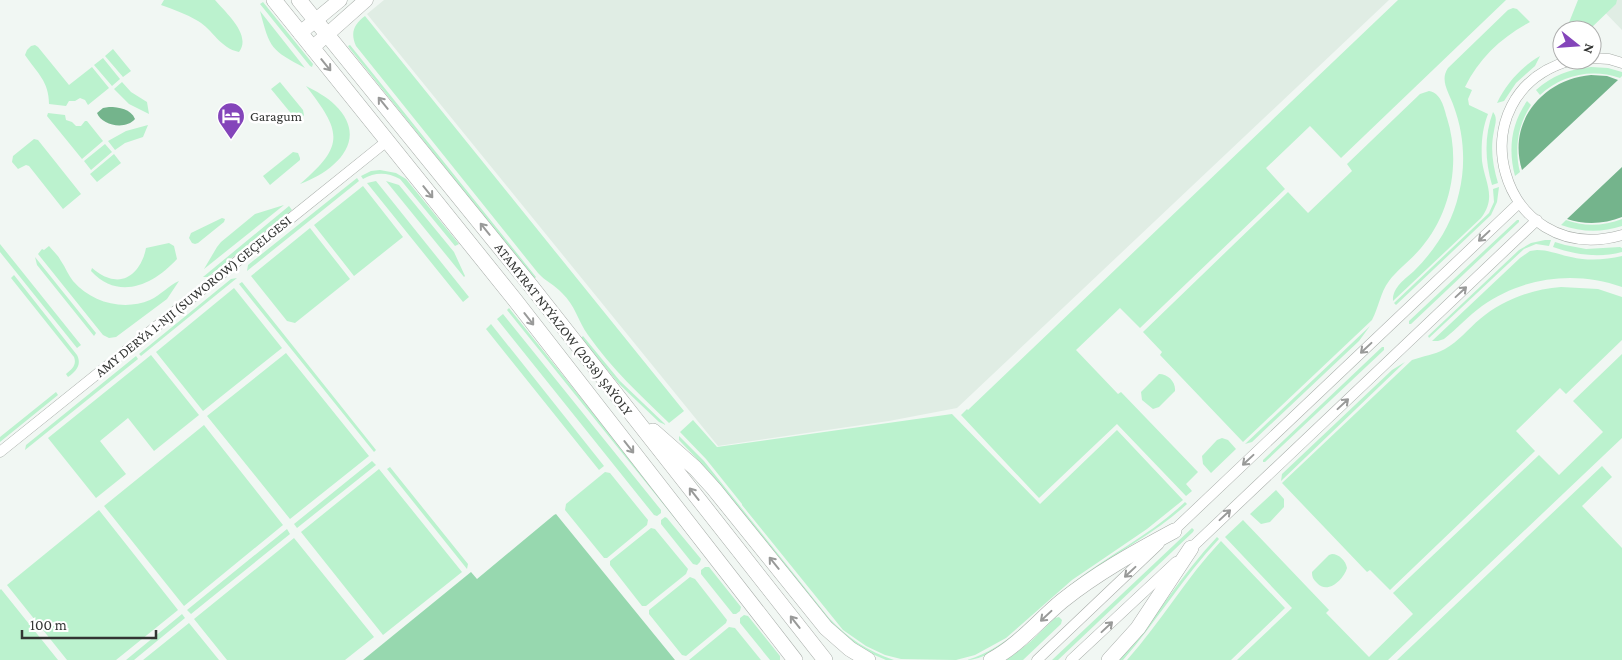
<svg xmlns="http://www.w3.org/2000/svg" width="1622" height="660" font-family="'Crimson Pro',serif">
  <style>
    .built { fill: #e0ede4 }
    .green { fill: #bbf2ce }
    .forest { fill: #97d8af }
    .water { fill: #74b48c }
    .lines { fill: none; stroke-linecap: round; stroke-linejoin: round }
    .street-casing { stroke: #a7aca8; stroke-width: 11 }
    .secondary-casing { stroke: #a7aca8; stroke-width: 15 }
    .primary-casing { stroke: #a7aca8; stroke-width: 16 }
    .street { stroke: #fff; stroke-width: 10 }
    .secondary { stroke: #fff; stroke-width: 14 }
    .primary { stroke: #fff; stroke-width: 15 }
    .oneway { stroke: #999a99 }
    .labels { text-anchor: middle; stroke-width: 5; stroke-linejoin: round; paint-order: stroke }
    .poi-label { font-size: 14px; fill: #333533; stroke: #fff; text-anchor: start }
    .street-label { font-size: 14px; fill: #333533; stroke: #fff }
  </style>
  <rect width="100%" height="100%" fill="#f1f7f3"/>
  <path class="built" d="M384 0H1389L957 408 889 421 718 446 367 14Z
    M1593 0H1622V30Z"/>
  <path class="green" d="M164 0H215C226 13 252 35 239 52 220 48 213 30 198 21 186 14 173 9 161 5Z
    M1398 0H1506L1341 158 1310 126 1266 168 1285 189 1140 328 1120 308 1076 350 1118 394 1121 392 1198 472 1186 484 1192 491 1186 496 1117 424 1039 498 961 415 967 409 968 410Z
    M1578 0H1617L1616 4 1589 30H1566Z
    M263 2 313 64 312 67 310 66 260 4Z
    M1513 8 1517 9 1530 22C1502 37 1479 58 1465 87L1472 90 1468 99 1469 105 1488 114C1482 129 1481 145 1482 161 1485 183 1497 197 1481 218L1393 301C1392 288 1405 279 1414 271 1436 249 1452 224 1459 193 1466 165 1464 134 1454 107 1450 94 1439 81 1448 68L1508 10Z
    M260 11 305 68C271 50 270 49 260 11Z
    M365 16 684 411 669 423C640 395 611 368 588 335 578 321 575 305 562 293 555 285 545 281 538 273L356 46C350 33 354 24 365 16Z
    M350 45 536 277 534 279 350 49 348 46Z
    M31 46 35 45 38 47 69 85 92 67 109 88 88 105 85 100 80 98 75 101H69L66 106 49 104C49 81 37 73 25 55L27 50Z
    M113 49 131 71 123 77 105 56Z
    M1540 56 1535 66 1516 83 1504 101 1497 103C1506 84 1521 67 1540 56Z
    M103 58 120 79 112 86 94 65Z
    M1591 67 1608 68 1622 72V76L1620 78C1591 68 1562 75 1540 95L1536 90C1552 76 1569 69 1591 67Z
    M122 82 131 92 147 102 149 114 129 104 114 89Z
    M280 82 303 110 304 115C301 120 298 120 294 117L271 89Z
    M306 86C316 91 327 97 335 105 371 140 334 172 300 184 346 145 341 131 306 86Z
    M1429 91C1441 93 1444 107 1447 118 1461 162 1451 213 1421 248 1411 260 1398 269 1389 281 1380 293 1379 307 1372 320L1243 442 1160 355 1162 352 1143 332 1288 192 1308 213 1352 171 1347 164 1420 94Z
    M1527 101 1531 105C1518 125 1514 148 1520 172L1515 176C1508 150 1511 124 1527 101Z
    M1493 112C1498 118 1495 124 1494 131 1490 149 1493 166 1498 183L1492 185C1485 161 1484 136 1493 112Z
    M48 113 65 115 66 120 72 122 76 126H81L85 121H87L103 141 82 159 47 116Z
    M148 125 143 137 125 143 115 150 108 141 126 131Z
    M34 139 38 140 81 194 63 209 29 166 26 165 18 169 12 162 13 156Z
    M105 144 112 152 91 170 84 161Z
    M293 152 298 153 300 158V160L270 185 263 176Z
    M114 154 121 163 97 182 90 174Z
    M380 170 396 173 406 179 459 244 455 246 400 179C387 172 375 172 363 179L361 176 371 171Z
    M357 178 359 181 247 271 248 265Z
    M376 181 469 297 463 302 367 183Z
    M386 181 399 185 454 252 465 276 464 277Z
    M363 186 403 237 354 276 314 225Z
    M1499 187 1497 202 1491 215 1396 305 1394 303 1489 213 1494 202 1493 189Z
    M284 205 204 269 217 247 221 242 255 214Z
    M289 206 292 210 208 277H203Z
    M222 218 225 219 224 222 198 243 195 244 192 243 189 238 191 233Z
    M1622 219V226C1601 233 1581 232 1561 225L1566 220C1584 227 1604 226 1622 219Z
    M1517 220H1519V222L1411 324H1409V321Z
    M310 228 350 279 295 323 287 321 251 276Z
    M1545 240H1551L1549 246 1536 244 1524 249 1429 338 1428 336 1519 250 1531 243Z
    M1555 242 1565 245 1586 249 1620 247 1622 248V252C1599 258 1576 255 1553 247Z
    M169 243 174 246 177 259C153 285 119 301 91 271L92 268C97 272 102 276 109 278 130 285 143 265 146 248Z
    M0 244 81 345 77 348 0 252Z
    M49 246C53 251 58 255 61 261 66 268 68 275 73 281 92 303 124 311 150 300 161 295 169 285 179 281L167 299 116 337 109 338 103 335 38 254 42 249 44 250Z
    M1537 250C1549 250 1560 255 1571 257 1588 261 1605 260 1622 256V287C1575 270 1523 277 1482 306 1468 316 1457 329 1444 339L1438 341H1432L1520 258 1530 251Z
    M35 257 96 333 94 336 37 265Z
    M14 275 77 355C82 365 76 371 68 377L66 374C72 369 77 365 74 357L11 278Z
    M237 278 141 356 139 354 231 279Z
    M242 282 376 450 374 452 239 284Z
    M1561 287 1598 289 1622 297V340L1566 394 1560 388 1516 431 1535 451 1390 590 1370 570 1367 572 1282 483 1412 360C1423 356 1434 355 1445 349 1458 342 1468 329 1480 319 1502 300 1532 289 1561 287Z
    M234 288 282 348 203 411 156 352Z
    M509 308 699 545 697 546 507 310Z
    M503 314 661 510V513L657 516 654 515 497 319Z
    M491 324 604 466 599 470 486 329Z
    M1370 326 1359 341 1252 442 1245 444Z
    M583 336 620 381 666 425 659 422 618 383 581 338Z
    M1382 347H1384V350L1265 462H1263V460Z
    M286 353 369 456 290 519 207 416Z
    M1622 354V438L1388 660H1237L1292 608 1225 537 1243 520 1329 610 1326 613 1369 657 1413 614 1393 593 1539 455 1559 475 1603 432 1573 401Z
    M151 355 199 415 154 451 128 418 100 441 126 474 96 498 48 438Z
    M136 356 138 359 25 450 26 445Z
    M1405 362 1281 481 1282 474 1392 370Z
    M1159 374C1168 374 1176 382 1175 391L1159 407 1153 409 1142 400 1141 392Z
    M56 392 58 395 0 442V437Z
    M952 414 1040 504 1117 430 1183 500 1147 529 1072 580 1006 638 975 655 956 660 901 659 885 655 866 646 843 630 742 505V504L706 459 680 432 693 420 717 447Z
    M204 425 283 525 184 606 104 506Z
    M679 436 704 461 829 618C848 638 867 651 894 660H886L863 650 854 644 827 619 711 474 679 440Z
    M1222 438 1228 440 1236 449 1211 473 1203 464 1202 456 1217 440Z
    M372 461 376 465 297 528 294 524Z
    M1602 466 1612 477 1582 506 1622 548V660H1397Z
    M390 467 468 564 467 569 387 469Z
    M379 469 462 572 383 635 301 532Z
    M605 472 610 473 648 520 647 525 607 558H604L565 510 566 504Z
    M1276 490 1284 499V507L1270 522 1261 524 1250 514Z
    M1185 502 1187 504C1158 531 1122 549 1090 573 1061 595 1002 660 967 660 1014 645 1036 610 1074 582 1110 554 1152 534 1185 502Z
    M99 510 178 610 116 660H67L7 585Z
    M665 517 667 518 701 559 700 562 697 565 693 564 661 524V520Z
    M651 528 655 529 688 569 686 574 646 606H642L610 565V561Z
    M1192 528 1194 530 1193 532 1058 660H1052Z
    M287 529 290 534 191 614 187 610Z
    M1217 537 1219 539C1183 577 1157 621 1123 660H1119C1154 621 1181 575 1217 537Z
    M294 538 374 637 345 660H227L194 619Z
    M1221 541 1285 608 1231 660H1127C1161 622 1186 578 1221 541Z
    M1332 554C1339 554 1346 561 1347 568 1344 579 1328 595 1317 583 1313 579 1312 577 1312 572L1329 555Z
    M705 567H709L741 607 740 611 736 614H733L701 574V570Z
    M690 577 695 579 727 620 726 623 686 656 682 655 649 614V610Z
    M1 589 58 660H0V590Z
    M182 614 185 618 134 660H126Z
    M744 615 748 616 780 656V660H770L740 623V618Z
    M1059 617 1062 620 1061 624 1023 660H1006L1030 642 1055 618Z
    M189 623 219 660H143Z
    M729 627 735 628 761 660H689Z"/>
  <path class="forest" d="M556 514 675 660H363L471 572 477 579 554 515Z"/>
  <path class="water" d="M1591 75 1607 76 1618 80 1522 170C1507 122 1543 79 1591 75Z
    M109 107C119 107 131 109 135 119 126 130 102 126 97 113L103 108Z
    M1622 167V217C1605 224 1585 225 1567 219Z"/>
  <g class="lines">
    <g class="street-casing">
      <path id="street" d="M1592 58 1609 59 1622 63
        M1572 60C1451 93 1499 270 1622 235
        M0 452 387 141
        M1170 534 1519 203
        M1187 552 1537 220
        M1037 660 1159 544
        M1071 660 1176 562"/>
    </g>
    <g class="secondary-casing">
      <path id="secondary" d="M300 33 340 0
        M312 48 366 0"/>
    </g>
    <g class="primary-casing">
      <path id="primary" d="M274 0 515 300 795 660
        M299 0 531 286 825 660
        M653 431 695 468 714 489 826 628 850 649 868 660
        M991 660C1019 645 1038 621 1062 601 1097 573 1135 552 1174 531
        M1109 660 1138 628 1191 548"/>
    </g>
    <use href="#street" class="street"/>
    <use href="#secondary" class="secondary"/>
    <use href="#primary" class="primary"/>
  </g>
  <defs><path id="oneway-shaft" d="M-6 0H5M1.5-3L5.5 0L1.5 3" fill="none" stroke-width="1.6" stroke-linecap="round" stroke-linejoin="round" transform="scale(1.25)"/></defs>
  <g class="oneway">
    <use href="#oneway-shaft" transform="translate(326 65) rotate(51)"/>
    <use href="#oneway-shaft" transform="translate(383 103) rotate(-129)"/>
    <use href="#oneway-shaft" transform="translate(428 192) rotate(51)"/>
    <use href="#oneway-shaft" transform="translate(485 229) rotate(-129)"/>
    <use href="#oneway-shaft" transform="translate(1484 236) rotate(137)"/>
    <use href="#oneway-shaft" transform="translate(1461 292) rotate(-43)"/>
    <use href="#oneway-shaft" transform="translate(529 319) rotate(52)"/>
    <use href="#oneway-shaft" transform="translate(1366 348) rotate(137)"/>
    <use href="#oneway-shaft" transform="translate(1343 404) rotate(-43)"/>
    <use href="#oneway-shaft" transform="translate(629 447) rotate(52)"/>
    <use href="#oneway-shaft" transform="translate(1248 460) rotate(137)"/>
    <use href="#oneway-shaft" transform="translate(694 494) rotate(-128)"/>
    <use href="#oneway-shaft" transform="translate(1225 515) rotate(-43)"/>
    <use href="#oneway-shaft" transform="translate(774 563) rotate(-129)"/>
    <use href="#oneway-shaft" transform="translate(1130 572) rotate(137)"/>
    <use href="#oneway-shaft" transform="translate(1046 616) rotate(137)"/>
    <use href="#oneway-shaft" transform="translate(795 622) rotate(-128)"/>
    <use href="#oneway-shaft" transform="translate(1107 627) rotate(-43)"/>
  </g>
  <defs>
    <g id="hotel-pin" transform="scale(1.4375)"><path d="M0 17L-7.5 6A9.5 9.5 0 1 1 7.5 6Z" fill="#8445ba" stroke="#fff"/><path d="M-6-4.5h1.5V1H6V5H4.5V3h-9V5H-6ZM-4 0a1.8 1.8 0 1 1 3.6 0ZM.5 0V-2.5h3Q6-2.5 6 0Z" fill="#fff"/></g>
  </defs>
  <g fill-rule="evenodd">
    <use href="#hotel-pin" x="231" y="116"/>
  </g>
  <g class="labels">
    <g class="poi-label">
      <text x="250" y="121">Garagum</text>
    </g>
    <g class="street-label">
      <text transform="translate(193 296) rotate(-39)" y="5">AMY DERÝA 1-NJI (SUWOROW) GEÇELGESI</text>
      <text transform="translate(564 329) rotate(52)" y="5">ATAMYRAT NYÝAZOW (2038) ŞAÝOLY</text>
    </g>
  </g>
  <g transform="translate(1577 45) rotate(107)"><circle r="24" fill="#ffffff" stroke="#adaead"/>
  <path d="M0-4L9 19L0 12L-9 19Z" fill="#8445ba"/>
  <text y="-8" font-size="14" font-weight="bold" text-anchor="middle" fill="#333533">N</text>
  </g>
  <path d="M22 630v8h134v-8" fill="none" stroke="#333533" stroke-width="2.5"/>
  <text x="30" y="630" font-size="15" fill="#333533" stroke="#ffffff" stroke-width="4" paint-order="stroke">100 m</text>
</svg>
